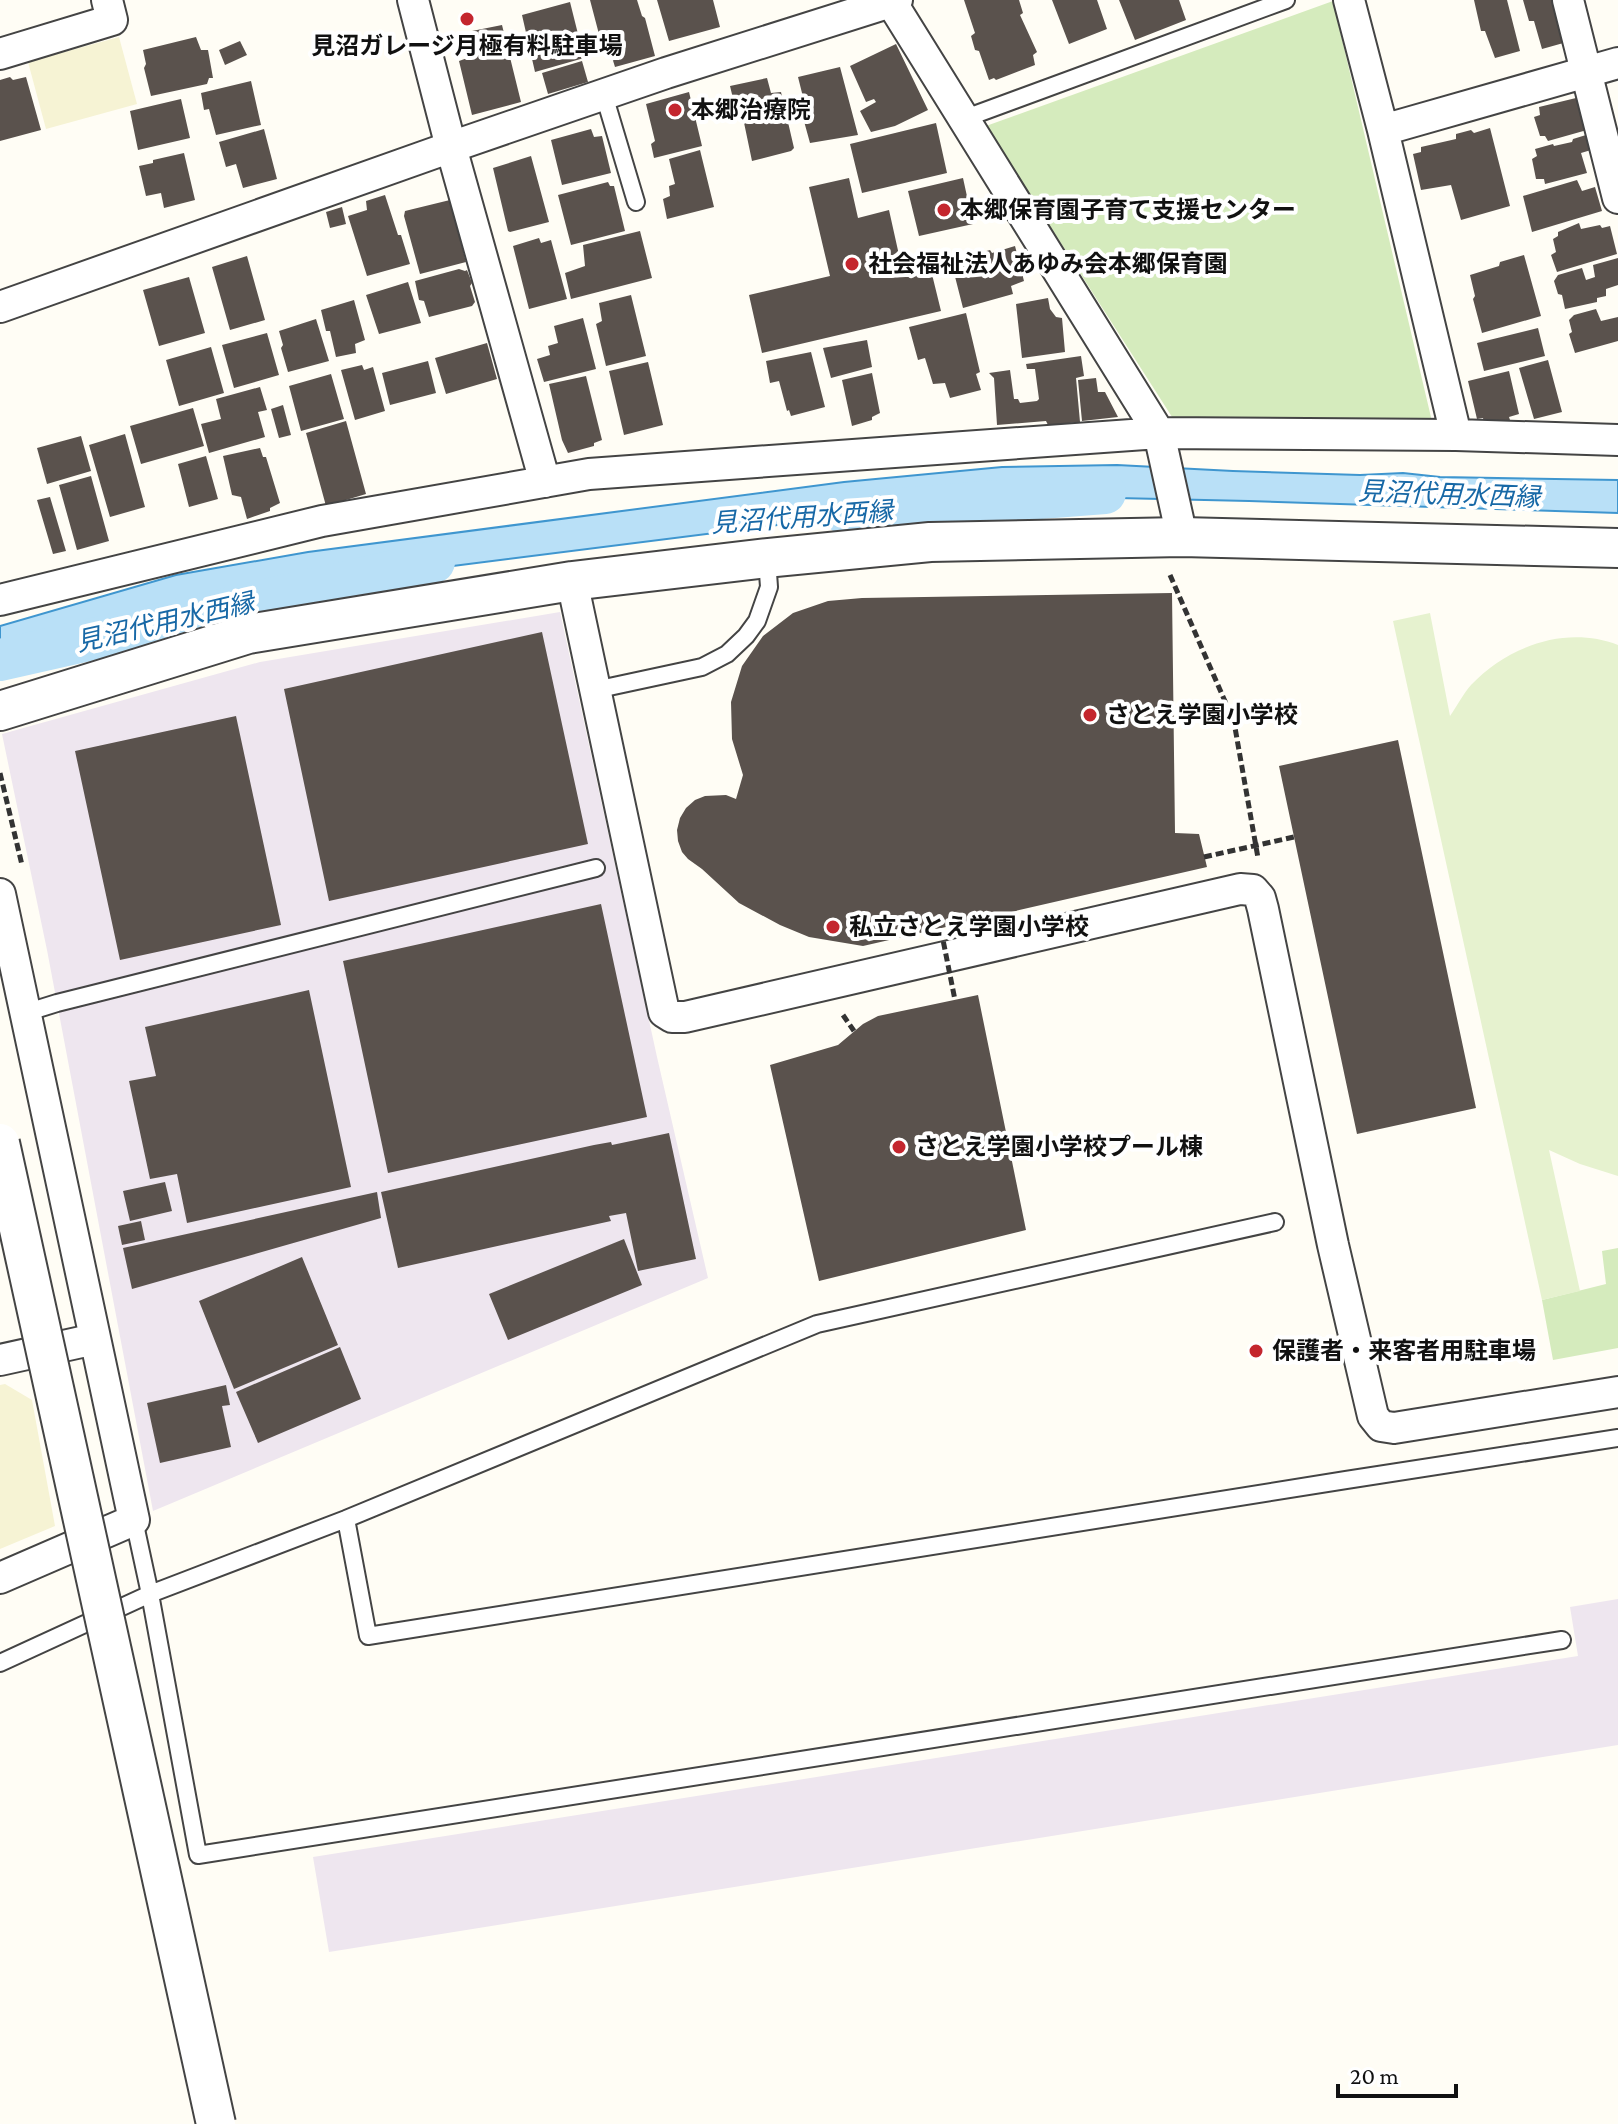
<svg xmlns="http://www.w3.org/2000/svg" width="1618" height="2124" font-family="'Crimson Pro','Noto Sans JP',serif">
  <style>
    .industrial { fill: #eee6ef }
    .farmland { fill: #f6f3d4 }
    .green { fill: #d5ebbd }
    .pitch { fill: #e6f2cf }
    .water { fill: #b9e0f7; stroke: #3f96cf; stroke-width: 2 }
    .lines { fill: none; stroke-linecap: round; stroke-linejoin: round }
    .canal { stroke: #b9e0f7; stroke-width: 42 }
    .building { fill: #5a524d }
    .service-casing { stroke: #444; stroke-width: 20 }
    .minor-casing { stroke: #444; stroke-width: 34 }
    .tertiary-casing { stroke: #444; stroke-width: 42 }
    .path { stroke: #333; stroke-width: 5; stroke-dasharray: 8 4; stroke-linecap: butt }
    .service { stroke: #fff; stroke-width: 16 }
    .minor { stroke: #fff; stroke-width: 30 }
    .tertiary { stroke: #fff; stroke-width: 38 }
    .tertiary-bridge-casing { stroke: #444; stroke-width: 42; stroke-linecap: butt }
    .path-bridge { stroke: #333; stroke-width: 5; stroke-dasharray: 8 4; stroke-linecap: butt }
    .tertiary-bridge { stroke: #fff; stroke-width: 38 }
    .poi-dot { fill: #c4262e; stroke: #fff; stroke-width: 3 }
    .labels { text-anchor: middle; stroke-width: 8; stroke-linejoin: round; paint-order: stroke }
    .poi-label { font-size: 24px; font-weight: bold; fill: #111; stroke: #fff; text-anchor: start }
    .water-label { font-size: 26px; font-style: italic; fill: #1768a6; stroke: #fff }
  </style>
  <rect width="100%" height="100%" fill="#fffdf5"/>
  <path class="industrial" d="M560 612 657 1057 708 1278 153 1511 47 950 2 734 260 662Z
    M1618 1599V1745L329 1952 313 1857 1578 1656 1570 1607Z"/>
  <path class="farmland" d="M119 37 137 104 46 129 28 62Z
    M5 1384 32 1400 55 1526 0 1549V1385Z"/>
  <path class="green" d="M1333 1 1434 430 1174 420 986 126Z
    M1618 1248V1348L1553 1360 1542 1300 1606 1284 1602 1251Z"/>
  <path class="pitch" d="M1430 613 1450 716C1457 706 1463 694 1471 685 1508 646 1566 625 1618 645V1176L1580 1164 1549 1150 1580 1291 1542 1300 1393 621Z"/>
  <path class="water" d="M1117 465 1233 471 1360 475 1403 473 1440 477 1618 480V513L1249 501 1117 498H991L311 584 137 616 63 640 0 669V626L176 575 308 552 844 482 1002 467Z"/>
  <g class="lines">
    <path class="canal" d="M844 513 1105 493
      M0 660 434 562"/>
  </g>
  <path class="building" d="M590 0H637L642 16 645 18 655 56 615 67 606 38H600Z
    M657 0H713L720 27 669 41Z
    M964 0H1019L1023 13 1020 15 1037 52 1033 55 1035 65 996 80 994 78 989 80 979 51 975 50 971 36 975 33Z
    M1052 0H1097L1107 29 1069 44Z
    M1119 0H1179L1186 20 1135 40Z
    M1474 0H1507L1520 51 1495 58 1485 31H1481Z
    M1523 0H1556L1567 42 1542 49 1534 21H1529Z
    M570 2 584 58 535 72 522 15Z
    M502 25 521 102 472 115 459 61 473 56 467 32Z
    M196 37 201 50H208L213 78H209L207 84 151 96 144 68 146 64 143 50Z
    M240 41 247 55 225 65 219 50Z
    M896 44 928 110 895 126 871 132 860 111 876 102 874 99 866 102 850 66Z
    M582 61 588 82 548 94 542 73Z
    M840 67 858 135 810 143 799 103 804 101 798 77Z
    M10 77 13 80 26 77 41 130 0 141V80Z
    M767 78 771 93 781 92 794 148 791 151 752 161 742 113 737 115 730 86Z
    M251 81 261 125 216 135 209 109 204 110 201 93Z
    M689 92 702 146 654 158 651 144 655 141 646 104Z
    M1576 98 1587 130 1548 141 1545 136H1540L1534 117 1540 115 1539 107Z
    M181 99 190 138 138 150 130 111Z
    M936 123 947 173 862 193 850 144Z
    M1490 128 1510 206 1461 220 1451 185 1421 190 1413 154 1421 152V147L1456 139V134L1471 130 1474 133Z
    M264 129 277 179 243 188 236 164 226 167 219 142Z
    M591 129 594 137 602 136 611 173 562 185 551 140Z
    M1586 135 1591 150 1581 153 1587 173 1545 184 1544 179H1536L1532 159 1537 156 1535 149 1553 144 1554 146 1572 142 1573 139Z
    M700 150 714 207 667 219 663 199 670 196 669 186 675 184 669 159Z
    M184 153 195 200 164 208 161 193 146 196 139 166 153 163V160Z
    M531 156 549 222 510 232 508 231 493 168Z
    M849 178 858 218 889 210 901 264 928 258 941 311 762 353 749 295 830 276 809 187Z
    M963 178 973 224 919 236 908 191Z
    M1577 180 1582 191 1595 187 1602 211 1532 232 1523 196Z
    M608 182 610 186H614L625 231 571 245 558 195Z
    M385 195 398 235H401L410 264 367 276 348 216 367 210 366 201Z
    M450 200 466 262 420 274 404 216 405 211Z
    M342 207 346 224 330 228 326 212Z
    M1579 223 1581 229 1600 225 1602 228 1610 226 1617 254 1557 272 1551 255 1556 252 1553 239 1558 236V232Z
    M640 231 652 278 571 299 565 273 585 266 583 245Z
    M539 238 541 243 551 240 567 299 529 309 513 246Z
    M1015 246 1024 281 1011 286 1013 294 963 308 951 261 990 250 992 253Z
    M1524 255 1541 316 1482 333 1473 299 1475 296 1470 275 1499 266 1500 262Z
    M247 256 265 320 230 330 212 267Z
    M1618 258V285L1606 289V296L1597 298V302L1565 309 1562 295 1558 294 1554 281 1558 275 1582 268 1586 280 1595 277 1593 265Z
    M459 269 465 271 467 270 472 283 470 286 475 302 472 306 429 317 424 301 419 300 415 281Z
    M189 277 205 333 159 346 143 290Z
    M408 282 421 323 379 334 366 295Z
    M631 295 646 356 606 366 596 324 602 321 599 303Z
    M1048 298 1050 309 1056 317 1062 318 1065 352 1022 358 1016 304Z
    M354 300 365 340 355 344 356 353 336 357 330 331H326L321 310Z
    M1596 309 1601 321 1618 317V341L1575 353 1569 334 1572 332 1569 320 1574 315Z
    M966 313 980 372 976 374 981 390 950 398 945 383 933 384 925 358 918 360 909 327Z
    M583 318 596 369 544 382 537 359 550 355 548 346 558 343 554 326Z
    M316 319 329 361 288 372 281 348 283 345 279 331Z
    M1538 328 1545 356 1484 371 1477 343Z
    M267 333 279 375 234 388 222 345Z
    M867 340 872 367 831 378 823 348Z
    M487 343 497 379 446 394 435 358Z
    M211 347 224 393 179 406 166 360Z
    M811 352 825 407 791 416 789 410 787 411 779 381 770 383 766 361Z
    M1081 356 1084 376 1076 378 1080 422 1048 425 1046 421 997 425 994 378 989 373 1010 370 1014 399H1018L1020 403 1037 401 1039 399 1035 369H1027L1026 364Z
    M1548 360 1562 412 1534 419 1519 368Z
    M428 361 436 393 390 405 382 373Z
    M648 362 663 425 624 435 609 371Z
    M362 365 364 370 373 367 385 411 355 420 341 370Z
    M1509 371 1519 414 1509 417 1512 426 1486 433 1483 418 1477 419 1468 381Z
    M872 373 880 413 872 417V420L852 426 842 380Z
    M331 374 344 419 301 431 289 386Z
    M586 376 602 440 594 443V446L568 453 562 440 549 384Z
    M1096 378 1098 392H1105L1118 417 1082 421 1078 380Z
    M260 387 267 410 258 412 265 437 209 453 201 424 221 419 216 399Z
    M283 405 291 435 279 438 271 409Z
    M193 408 204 446 141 464 130 426Z
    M346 421 366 494 326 506 306 433Z
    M125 434 145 507 110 517 89 445Z
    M81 436 91 471 47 484 37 448Z
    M260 448 263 457H266L280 503 270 508V511L247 519 241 497 232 495 223 456Z
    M206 456 218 499 189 507 178 464Z
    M91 476 109 541 77 550 59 485Z
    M50 497 66 551 53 554 37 500Z
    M1172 593 1175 833 1199 834 1207 867 863 946 809 937 780 925 739 903 702 869 688 859 682 852 678 841 677 830 680 818 686 808 695 800 705 796 726 795 736 799 743 775 732 739 731 702 742 666 763 636 793 613 828 601 862 598Z
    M542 632 588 844 329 901 284 689Z
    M236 716 281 925 120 960 75 751Z
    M1398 740 1476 1108 1357 1134 1279 766Z
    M601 904 647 1117 388 1173 343 961Z
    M309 990 351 1187 187 1223 177 1174 150 1179 129 1081 156 1076 145 1027Z
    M978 995 1026 1230 819 1281 770 1065 838 1045 863 1024 878 1016Z
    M669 1133 696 1259 638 1271 626 1213 609 1216 611 1221 398 1268 381 1192 594 1145 611 1142 612 1145Z
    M165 1182 172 1211 130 1221 123 1191Z
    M377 1192 381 1218 132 1289 123 1248Z
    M141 1221 145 1240 122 1245 118 1226Z
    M624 1239 642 1285 508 1340 489 1294Z
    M302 1257 338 1345 234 1389 199 1301Z
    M340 1347 361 1399 258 1443 236 1392Z
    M226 1385 230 1405 222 1406 231 1447 160 1463 147 1403Z"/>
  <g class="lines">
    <g class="service-casing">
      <path id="service" d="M604 95 636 202
        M963 119 1286 0
        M595 690 702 667 727 654 746 636 757 621 769 587 767 559
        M25 1013 57 1003 596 868
        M346 1519 368 1636 1346 1480 1618 1438
        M134 1520 150 1594 198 1855 1562 1640
        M0 1663 150 1594 346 1519 817 1324 1275 1222"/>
    </g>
    <g class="minor-casing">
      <path id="minor" d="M413 0 451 147 545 482
        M890 0 1159 433 1182 537
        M1349 0 1383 130 1456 435
        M1568 0 1618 198
        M0 54 112 20 107 0
        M1383 130 1618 63
        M0 307 451 147 666 73 897 0
        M572 581 664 1012 672 1017H685L1240 889 1253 890 1260 898 1263 909 1333 1245 1373 1416 1381 1426 1394 1428 1618 1392
        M0 600 322 521 589 474 1159 433 1456 435 1618 440
        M0 894 134 1520 0 1578
        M0 1360 95 1339"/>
    </g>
    <g class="tertiary-casing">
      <path id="tertiary" d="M0 711 248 634 572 581 767 558 930 542 1182 537 1618 548"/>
    </g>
    <path class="path" d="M1170 575 1234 722 1258 858
      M0 773 22 865
      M843 1015 854 1031"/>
    <use href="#service" class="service"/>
    <use href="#minor" class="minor"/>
    <use href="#tertiary" class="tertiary"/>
    <g class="tertiary-bridge-casing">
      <path id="tertiary-bridge" d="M0 1143 216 2124"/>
    </g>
    <path class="path-bridge" d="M1204 857 1294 837
      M941 930 955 1000"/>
    <use href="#tertiary-bridge" class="tertiary-bridge"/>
  </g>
  <g class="poi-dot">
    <circle cx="467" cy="19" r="8"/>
    <circle cx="675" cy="110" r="8"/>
    <circle cx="944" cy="210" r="8"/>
    <circle cx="852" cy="264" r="8"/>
    <circle cx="1090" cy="715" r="8"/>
    <circle cx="833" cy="927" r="8"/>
    <circle cx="899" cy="1147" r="8"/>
    <circle cx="1256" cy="1351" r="8"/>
  </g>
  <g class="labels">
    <g class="poi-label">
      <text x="467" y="54" text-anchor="middle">見沼ガレージ月極有料駐車場</text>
      <text x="691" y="118">本郷治療院</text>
      <text x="960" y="218">本郷保育園子育て支援センター</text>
      <text x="868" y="272">社会福祉法人あゆみ会本郷保育園</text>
      <text x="1106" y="723">さとえ学園小学校</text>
      <text x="849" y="935">私立さとえ学園小学校</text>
      <text x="915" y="1155">さとえ学園小学校プール棟</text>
      <text x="1272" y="1359">保護者・来客者用駐車場</text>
    </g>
    <g class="water-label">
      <text transform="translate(1449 494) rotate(2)" y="9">見沼代用水西縁</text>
      <text transform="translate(802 517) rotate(-4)" y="9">見沼代用水西縁</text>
      <text transform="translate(165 622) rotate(-13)" y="9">見沼代用水西縁</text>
    </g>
  </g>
  <path d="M1338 2084v12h118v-12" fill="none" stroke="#111111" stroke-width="4"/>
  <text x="1350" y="2084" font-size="24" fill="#111111" stroke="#ffffff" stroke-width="6" paint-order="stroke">20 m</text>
</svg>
